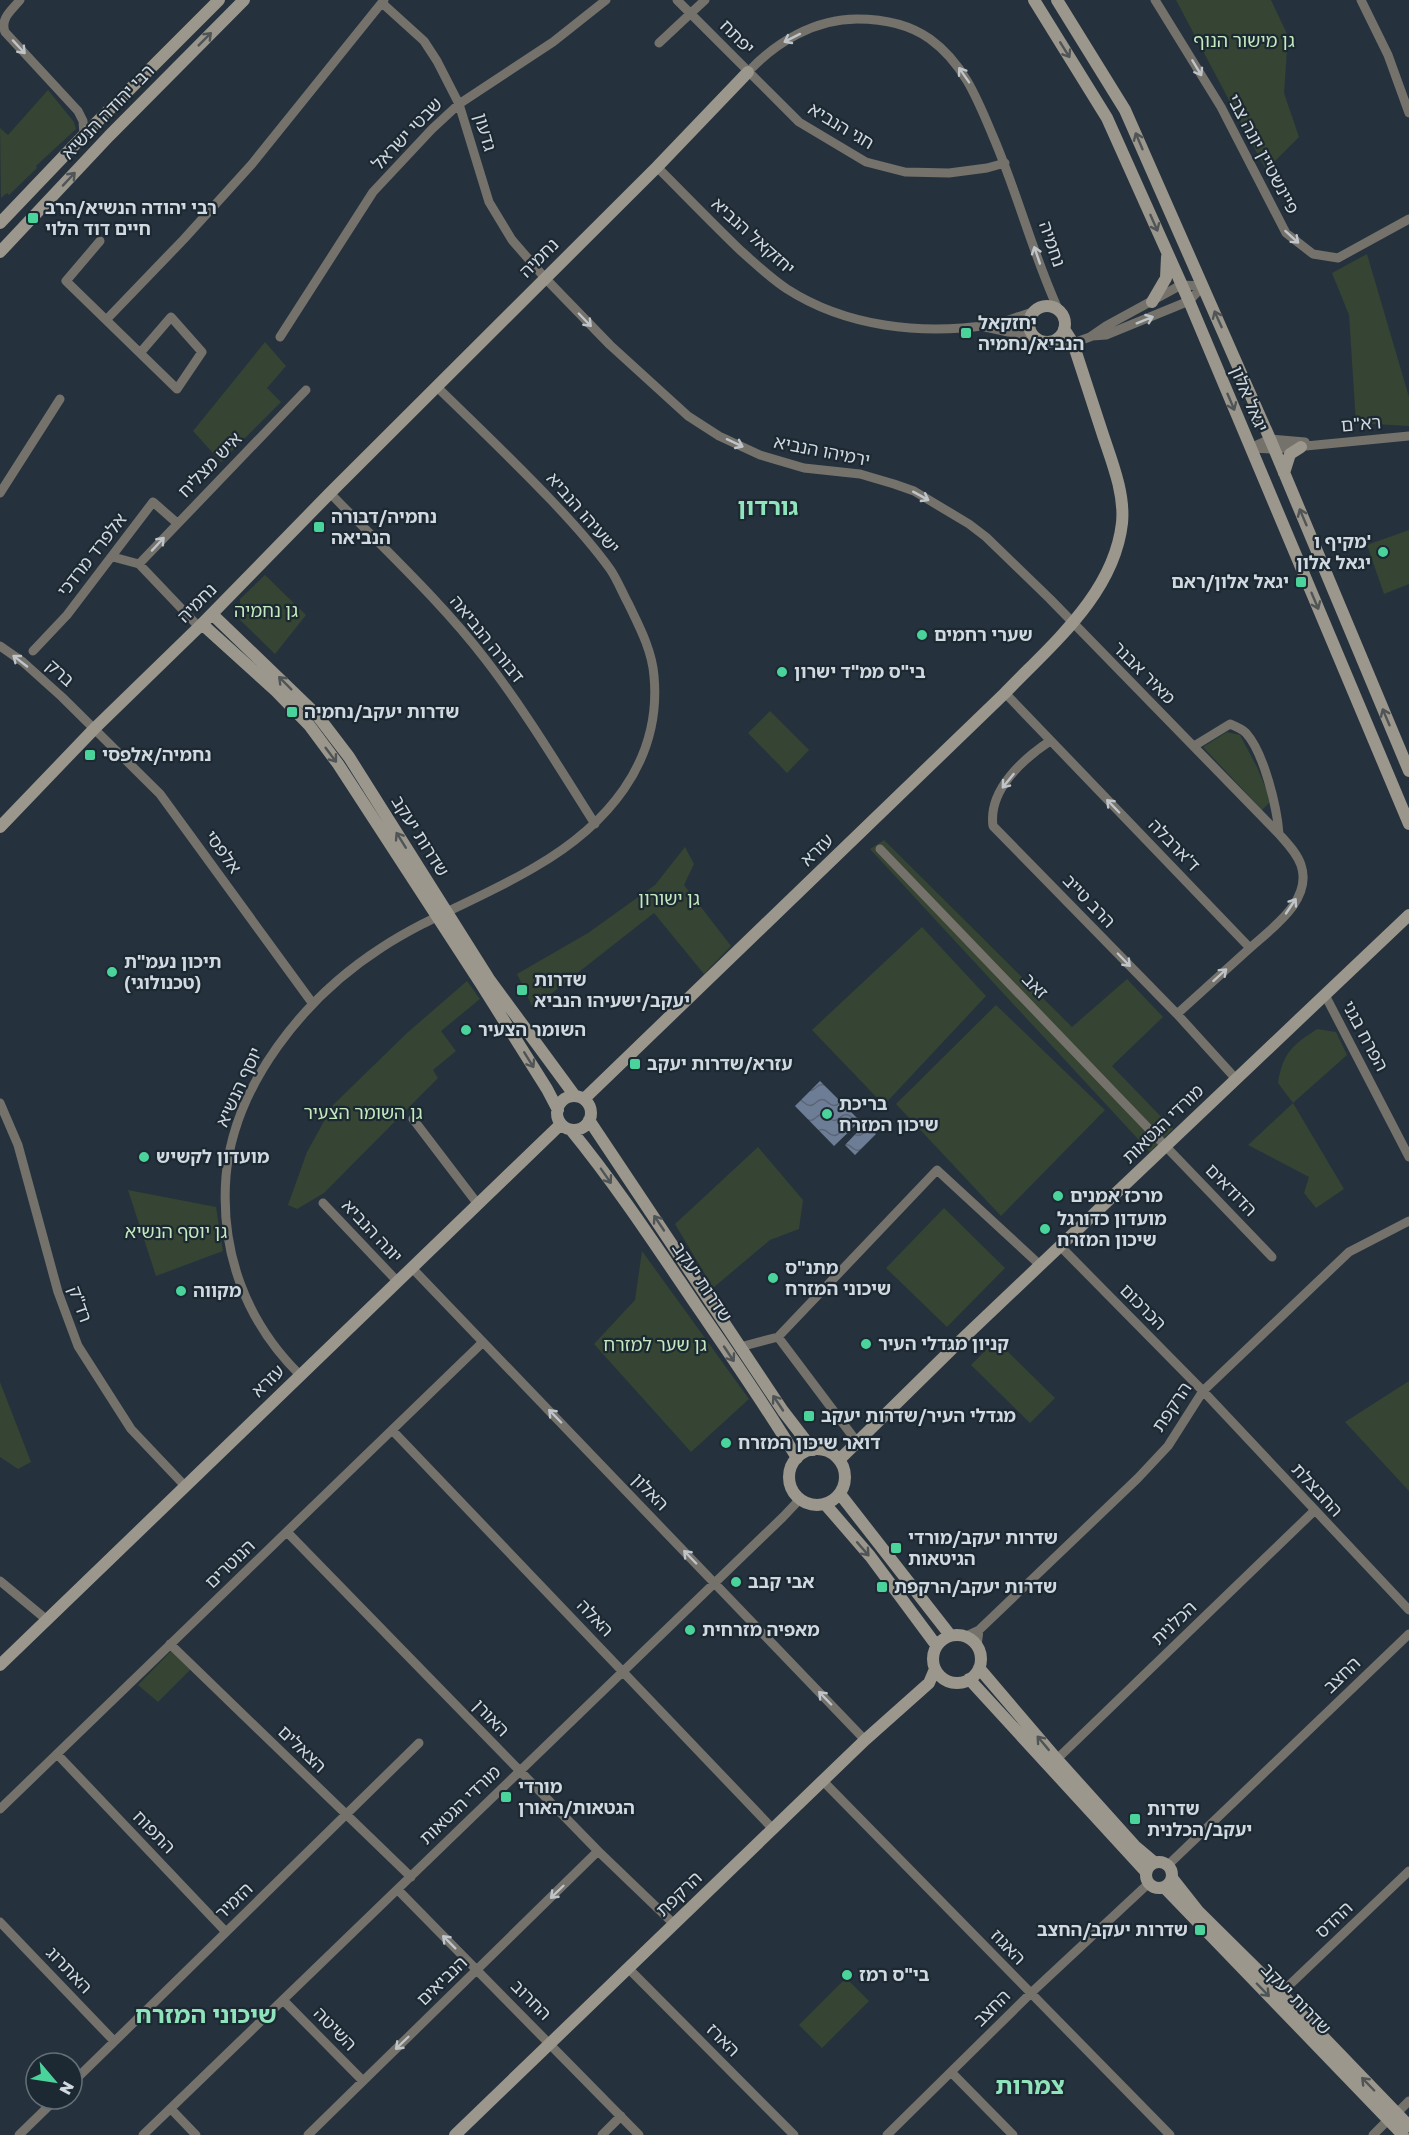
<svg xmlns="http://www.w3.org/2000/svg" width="1409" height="2135" font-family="'Golos Text','Noto Sans Hebrew',sans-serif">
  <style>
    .green { fill: #354433 }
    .water { fill: url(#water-waves) }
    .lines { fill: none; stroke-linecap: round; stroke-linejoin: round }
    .street { stroke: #75726b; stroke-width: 9 }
    .secondary { stroke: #9c978c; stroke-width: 12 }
    .oneway { stroke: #bfc4c9 }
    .oneway2 { stroke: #4f5456 }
    .poi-dot { fill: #4ad49c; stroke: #1c2832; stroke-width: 2 }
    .labels { text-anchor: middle; stroke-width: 4.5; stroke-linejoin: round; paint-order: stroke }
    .street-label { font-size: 18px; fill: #d1d9e0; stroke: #1c2832 }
    .park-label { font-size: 18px; fill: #c4ebbf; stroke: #1c2832 }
    .poi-label { font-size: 18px; font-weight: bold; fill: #d1d9e0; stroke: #1c2832; text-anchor: start }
    .district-label { font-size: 24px; font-weight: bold; fill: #90e4bc; stroke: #1c2832 }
  </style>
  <defs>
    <pattern id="water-waves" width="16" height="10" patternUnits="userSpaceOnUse" patternTransform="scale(1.5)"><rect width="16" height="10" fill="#6d7d96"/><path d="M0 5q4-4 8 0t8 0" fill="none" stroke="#5b6575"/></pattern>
  </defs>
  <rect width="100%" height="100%" fill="#25323d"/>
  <path class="green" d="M1176 0H1271L1288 36 1284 93 1299 137 1266 170Z
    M48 90 74 122 76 129 36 166 37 168 9 195 7 193 1 198 0 128 8 135Z
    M1367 254 1409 397V426L1356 423 1349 315 1332 273Z
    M265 342 286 366 267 388 281 402 221 462 193 431Z
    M1409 530V584L1384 594 1367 545Z
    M265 575 306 615 275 654 240 620V599Z
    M770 711 809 750 787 773 748 733Z
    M1227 732 1240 735 1257 767 1271 801 1262 810 1203 747Z
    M884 840 1072 1027 1127 979 1163 1017 1112 1066 1173 1129 1150 1152 870 849Z
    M685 847 694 864 684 885 731 946 704 974 654 913 533 1008 517 974 588 933 655 885Z
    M922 927 986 996 884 1105 812 1030Z
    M467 981 480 999 441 1031 456 1051 433 1070 438 1078 324 1193 297 1209 288 1205 307 1152 333 1105 407 1033Z
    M996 1005 1105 1110 1001 1216 896 1104Z
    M1317 1029 1336 1032 1347 1055 1293 1103 1344 1189 1316 1208 1304 1193 1309 1177 1248 1145 1293 1103 1278 1083C1283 1052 1293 1045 1317 1029Z
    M758 1147 803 1200 799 1229 770 1240 713 1288 675 1224Z
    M128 1190 216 1207 223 1251 156 1276Z
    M944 1208 1005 1268 947 1327 886 1268Z
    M642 1251 749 1399 691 1452 594 1344 635 1300Z
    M996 1340 1055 1398 1030 1423 971 1365Z
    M1409 1381V1491L1345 1422Z
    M0 1382 31 1462 18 1469 0 1457Z
    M172 1650 191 1669 158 1702 138 1685Z
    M846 1978 869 2001 822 2048 799 2025Z"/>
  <path class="water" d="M820 1081 860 1121 834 1146 795 1106Z
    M865 1124 876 1134 855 1155 845 1145Z"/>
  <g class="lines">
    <path class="street" d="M20 0C12 10 0 18 5 32L78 111 83 121 84 135
      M677 0 799 122 866 162 905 172 949 173 987 168 1005 163
      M1155 0 1221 107 1286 233 1313 254 1338 258 1409 219
      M1361 0 1388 55 1409 113
      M382 3 424 41 437 61 459 104 489 202 512 240 545 278 610 345 688 416 719 436 760 455 804 468 860 474 894 484 914 491 969 524 986 537 1050 599 1279 834C1287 843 1297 853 1301 865 1313 900 1272 928 1250 948
      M659 43 705 0
      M748 72C776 42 815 19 857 19 882 19 909 24 930 39 963 63 977 98 992 134 1017 191 1032 252 1058 309
      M657 167C685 195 713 224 741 251 756 264 770 278 787 289 846 327 921 335 989 325 1004 323 1018 316 1033 312
      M100 241 66 281 177 389 202 352 171 317 140 353
      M106 320 184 239 252 164 384 0
      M985 327 1035 338
      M1092 336 1106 335 1189 301 1203 286
      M280 337 373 192 432 129 459 104 553 42 606 0
      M1050 342 1073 343 1090 337 1106 326 1181 285 1203 286
      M1252 447 1270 439 1305 442
      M1250 448 1275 449 1409 436
      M0 493 60 399
      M330 493C382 547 441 601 486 660 526 712 560 769 595 824
      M113 557 139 564 199 627
      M139 564 306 390
      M0 646 23 662 62 697 160 794 313 1004
      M33 651 67 615 153 502 177 523
      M1005 693 1250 948 1177 1014
      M1050 741C1023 759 988 790 993 826L1177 1014 1236 1079
      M1194 746 1230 724C1235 726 1242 729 1246 733 1264 753 1277 807 1279 834
      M880 849 1272 1257
      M1325 995 1409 1157
      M0 1103 18 1145 58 1292 78 1346 131 1429 185 1486
      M413 1119 477 1203
      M323 1203 397 1281
      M1060 1246 1203 1391 1409 1610
      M411 1267 865 1740
      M778 1337 857 1442
      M740 1347 778 1337 937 1170 1040 1265
      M300 1375C246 1322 220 1252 226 1176 234 1084 305 997 381 948 430 916 485 897 535 867 606 826 662 763 654 676 652 650 639 626 628 603 622 592 617 579 610 569 592 544 572 522 551 500 514 461 475 424 436 386
      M392 1430 773 1829
      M287 1532 598 1851 674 1924
      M0 1581 47 1620
      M966 1636 979 1630 1138 1478 1168 1446 1203 1391 1349 1252 1409 1221
      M170 1644 411 1877
      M977 1646 979 1630
      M57 1754 226 1932
      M1057 1759 1314 1511
      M823 1781 1170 2135
      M0 1809 483 1342
      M1168 1865 1409 1634
      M398 1890 639 2135
      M0 1922 114 2041
      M628 1968 794 2135
      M1281 1993 1409 1871
      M283 2000 363 2081
      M951 2072 1013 2135
      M72 2083 419 1743
      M171 2109 196 2135
      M1397 2113 1409 2101
      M19 2135 56 2099
      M143 2135 783 1517 800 1499
      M308 2135 598 1851
      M602 2135 621 2116
      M887 2135 1031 1993 1149 1883
      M1373 2135 1388 2120"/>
    <path class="secondary" d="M1034 0 1107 118 1189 301 1409 824
      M1057 0 1125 110 1270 439 1409 771
      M0 223 84 135 219 0
      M0 252 109 136 244 0
      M1152 302 1166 278 1167 257
      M1029 324a18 18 0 1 1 36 0a18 18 0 1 1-36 0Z
      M1284 473 1290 454 1301 447
      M212 614 317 715 349 757 489 979 575 1096
      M202 624 276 691 309 725 338 764 481 984 547 1089 558 1110
      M0 827 95 728 202 624 330 493 657 167 748 72
      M557 1113a17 17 0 1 1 34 0a17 17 0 1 1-34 0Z
      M584 1099 1005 693C1051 645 1114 594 1122 523 1125 494 1112 462 1103 435 1093 404 1083 374 1073 343L1064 329
      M589 1120 783 1411 813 1450
      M571 1130C616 1185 656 1246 696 1305 731 1356 766 1406 797 1458
      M789 1477a28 28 0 1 1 56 0a28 28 0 1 1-56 0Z
      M839 1460 958 1343 1409 915
      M840 1494 950 1635
      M825 1504 870 1556 936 1645
      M933 1659a24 24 0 1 1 48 0a24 24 0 1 1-48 0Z
      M0 1665 561 1124
      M979 1668 1054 1756 1135 1846 1154 1862
      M969 1679 1146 1872
      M1146 1875a13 13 0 1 1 26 0a13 13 0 1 1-26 0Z
      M1172 1878 1198 1911 1281 1993 1409 2126
      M1164 1887 1403 2135
      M455 2135 865 1740 929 1683 935 1669"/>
  </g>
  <defs><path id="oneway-shaft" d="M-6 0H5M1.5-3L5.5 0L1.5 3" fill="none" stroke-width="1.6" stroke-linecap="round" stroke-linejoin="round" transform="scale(1.5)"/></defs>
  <g class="oneway">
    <use href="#oneway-shaft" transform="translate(792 38) rotate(153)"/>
    <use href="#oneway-shaft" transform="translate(19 47) rotate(47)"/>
    <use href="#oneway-shaft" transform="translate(1197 68) rotate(59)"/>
    <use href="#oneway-shaft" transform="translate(964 75) rotate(-125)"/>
    <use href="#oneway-shaft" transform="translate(1292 237) rotate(42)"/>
    <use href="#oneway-shaft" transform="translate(1037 255) rotate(-109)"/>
    <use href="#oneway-shaft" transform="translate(585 320) rotate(46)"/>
    <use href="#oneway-shaft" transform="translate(1145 320) rotate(-22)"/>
    <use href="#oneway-shaft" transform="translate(735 443) rotate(25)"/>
    <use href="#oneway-shaft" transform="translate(921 496) rotate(29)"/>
    <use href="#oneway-shaft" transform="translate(158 544) rotate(-47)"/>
    <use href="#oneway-shaft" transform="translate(20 661) rotate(-142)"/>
    <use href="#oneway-shaft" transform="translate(1008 781) rotate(129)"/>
    <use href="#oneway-shaft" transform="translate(1113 806) rotate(-134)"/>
    <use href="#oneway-shaft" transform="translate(1291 906) rotate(-56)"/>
    <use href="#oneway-shaft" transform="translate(1124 960) rotate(46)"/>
    <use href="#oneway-shaft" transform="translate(1220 975) rotate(-42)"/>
    <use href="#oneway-shaft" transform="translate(555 1416) rotate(-134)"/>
    <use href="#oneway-shaft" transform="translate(690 1557) rotate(-134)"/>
    <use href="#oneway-shaft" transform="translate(825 1698) rotate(-134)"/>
    <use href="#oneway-shaft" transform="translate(557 1892) rotate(136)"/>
    <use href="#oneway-shaft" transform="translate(449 1942) rotate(-135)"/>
    <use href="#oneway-shaft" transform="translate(402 2043) rotate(136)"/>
  </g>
  <g class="oneway2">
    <use href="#oneway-shaft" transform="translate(205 39) rotate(-45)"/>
    <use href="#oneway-shaft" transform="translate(1065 50) rotate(58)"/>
    <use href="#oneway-shaft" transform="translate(1139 141) rotate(-113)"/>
    <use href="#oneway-shaft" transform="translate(69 179) rotate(-47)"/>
    <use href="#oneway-shaft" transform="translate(1154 223) rotate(66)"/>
    <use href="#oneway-shaft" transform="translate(1218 319) rotate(-114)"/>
    <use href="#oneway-shaft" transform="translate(1231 402) rotate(67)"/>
    <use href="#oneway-shaft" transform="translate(1303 517) rotate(-113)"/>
    <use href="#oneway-shaft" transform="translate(1315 601) rotate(67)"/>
    <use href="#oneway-shaft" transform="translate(285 683) rotate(-135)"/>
    <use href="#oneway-shaft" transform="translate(1386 717) rotate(-113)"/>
    <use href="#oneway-shaft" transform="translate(331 755) rotate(53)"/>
    <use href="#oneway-shaft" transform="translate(401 840) rotate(-122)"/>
    <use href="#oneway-shaft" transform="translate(529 1060) rotate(58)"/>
    <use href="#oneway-shaft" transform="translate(606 1176) rotate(55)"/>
    <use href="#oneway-shaft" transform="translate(659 1223) rotate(-124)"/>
    <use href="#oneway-shaft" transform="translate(729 1354) rotate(56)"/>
    <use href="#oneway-shaft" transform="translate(778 1403) rotate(-124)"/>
    <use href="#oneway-shaft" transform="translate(863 1549) rotate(49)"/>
    <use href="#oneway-shaft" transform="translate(1043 1743) rotate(-130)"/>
    <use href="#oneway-shaft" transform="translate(1263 1990) rotate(46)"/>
    <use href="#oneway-shaft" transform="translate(1368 2084) rotate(-134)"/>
  </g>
  <g class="poi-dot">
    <rect x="27" y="212" width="12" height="12" rx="3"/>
    <rect x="960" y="327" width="12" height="12" rx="3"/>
    <rect x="313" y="521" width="12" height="12" rx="3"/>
    <circle cx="1383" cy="552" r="6"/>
    <rect x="1295" y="576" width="12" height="12" rx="3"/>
    <circle cx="922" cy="635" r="6"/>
    <circle cx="782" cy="672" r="6"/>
    <rect x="286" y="706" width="12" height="12" rx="3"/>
    <rect x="84" y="749" width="12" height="12" rx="3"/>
    <circle cx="112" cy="972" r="6"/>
    <rect x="516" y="984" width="12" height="12" rx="3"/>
    <circle cx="466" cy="1030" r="6"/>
    <rect x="629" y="1058" width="12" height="12" rx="3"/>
    <circle cx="827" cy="1114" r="6"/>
    <circle cx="144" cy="1157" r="6"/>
    <circle cx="1058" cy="1196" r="6"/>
    <circle cx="1045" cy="1229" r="6"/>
    <circle cx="773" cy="1278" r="6"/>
    <circle cx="181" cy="1291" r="6"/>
    <circle cx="866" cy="1344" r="6"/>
    <rect x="803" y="1410" width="12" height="12" rx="3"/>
    <circle cx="726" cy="1443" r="6"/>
    <rect x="890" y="1542" width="12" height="12" rx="3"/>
    <circle cx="736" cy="1582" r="6"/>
    <rect x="876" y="1581" width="12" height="12" rx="3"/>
    <circle cx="690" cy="1630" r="6"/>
    <rect x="500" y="1791" width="12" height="12" rx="3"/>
    <rect x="1129" y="1813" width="12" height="12" rx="3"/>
    <rect x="1194" y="1924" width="12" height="12" rx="3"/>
    <circle cx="847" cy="1975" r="6"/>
  </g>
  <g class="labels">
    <g class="street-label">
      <text transform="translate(737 37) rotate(45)" y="6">יפתח</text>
      <text transform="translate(108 112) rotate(-46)" y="6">רבי יהודה הנשיא</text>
      <text transform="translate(841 126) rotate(31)" y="6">חגי הנביא</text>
      <text transform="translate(485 132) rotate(74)" y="6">גדעון</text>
      <text transform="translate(407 134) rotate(-46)" y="6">שבטי ישראל</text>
      <text transform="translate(1263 154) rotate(62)" y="6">פיינשטיין יונה צבי</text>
      <text transform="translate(753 236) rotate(42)" y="6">יחזקאל הנביא</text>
      <text transform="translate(1052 244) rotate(71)" y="6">נחמיה</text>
      <text transform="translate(539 258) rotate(-45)" y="6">נחמיה</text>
      <text transform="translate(1249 399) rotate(67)" y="6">יגאל אלון</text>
      <text transform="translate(1361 424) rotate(-5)" y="6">רא"ם</text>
      <text transform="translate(822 451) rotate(11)" y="6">ירמיהו הנביא</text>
      <text transform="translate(210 465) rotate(-46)" y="6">איש מצליח</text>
      <text transform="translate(583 513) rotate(49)" y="6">ישעיהו הנביא</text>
      <text transform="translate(92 555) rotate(-52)" y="6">אלפרד מרדכי</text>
      <text transform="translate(197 603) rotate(-45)" y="6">נחמיה</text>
      <text transform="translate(487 639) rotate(51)" y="6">דבורה הנביאה</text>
      <text transform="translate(60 673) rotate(42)" y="6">ברק</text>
      <text transform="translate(1144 673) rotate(45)" y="6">מאיר אבנר</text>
      <text transform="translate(420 836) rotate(58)" y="6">שדרות יעקב</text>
      <text transform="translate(1174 845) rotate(46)" y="6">ד'ארבלה</text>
      <text transform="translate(817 850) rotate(-44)" y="6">עזרא</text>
      <text transform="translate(223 852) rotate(54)" y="6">אלפסי</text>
      <text transform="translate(1089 901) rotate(46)" y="6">הרב טייב</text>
      <text transform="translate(1035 986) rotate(46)" y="6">זאב</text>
      <text transform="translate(1365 1036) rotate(62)" y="6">הפרח בגני</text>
      <text transform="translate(239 1087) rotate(-65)" y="6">יוסף הנשיא</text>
      <text transform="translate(1163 1124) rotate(-44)" y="6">מורדי הגטאות</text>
      <text transform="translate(1231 1190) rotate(46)" y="6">הדודאים</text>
      <text transform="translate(372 1231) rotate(47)" y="6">יונה הנביא</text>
      <text transform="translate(702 1282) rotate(56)" y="6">שדרות יעקב</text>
      <text transform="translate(80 1304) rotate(70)" y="6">רד"ק</text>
      <text transform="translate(1143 1307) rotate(45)" y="6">הכרכום</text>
      <text transform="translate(268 1381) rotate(-44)" y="6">עזרא</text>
      <text transform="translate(1172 1407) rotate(-56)" y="6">הרקפת</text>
      <text transform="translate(1317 1490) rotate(47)" y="6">החבצלת</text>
      <text transform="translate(650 1492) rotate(46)" y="6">האלון</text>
      <text transform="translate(230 1564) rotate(-44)" y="6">הנוטרים</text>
      <text transform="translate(595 1618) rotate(46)" y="6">האלה</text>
      <text transform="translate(1174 1623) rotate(-44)" y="6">הכלנית</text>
      <text transform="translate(1342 1675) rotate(-44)" y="6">החצב</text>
      <text transform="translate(491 1718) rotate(46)" y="6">האורן</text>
      <text transform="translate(302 1749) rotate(44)" y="6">הצאלים</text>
      <text transform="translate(460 1805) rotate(-44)" y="6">מורדי הגטאות</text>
      <text transform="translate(154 1832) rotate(46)" y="6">התפוח</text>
      <text transform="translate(679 1894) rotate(-44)" y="6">הרקפת</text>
      <text transform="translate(234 1901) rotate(-44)" y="6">הזמיר</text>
      <text transform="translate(1334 1920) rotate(-44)" y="6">ההדס</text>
      <text transform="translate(1008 1947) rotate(46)" y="6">האגוז</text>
      <text transform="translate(69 1970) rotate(46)" y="6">האתרוג</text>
      <text transform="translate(442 1981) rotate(-44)" y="6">הנביאים</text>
      <text transform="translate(1296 1999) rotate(46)" y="6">שדרות יעקב</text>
      <text transform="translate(531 2000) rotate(45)" y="6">החרוב</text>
      <text transform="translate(992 2008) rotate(-45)" y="6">החצב</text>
      <text transform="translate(335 2029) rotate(46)" y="6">השיטה</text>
      <text transform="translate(723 2040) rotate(45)" y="6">הארז</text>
    </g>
    <g class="park-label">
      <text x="1244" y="47">גן מישור הנוף</text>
      <text x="266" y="617">גן נחמיה</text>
      <text x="669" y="905">גן ישורון</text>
      <text x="363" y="1119">גן השומר הצעיר</text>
      <text x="176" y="1238">גן יוסף הנשיא</text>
      <text x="655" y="1351">גן שער למזרח</text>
    </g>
    <g class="poi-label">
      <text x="45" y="214">רבי יהודה הנשיא/הרב<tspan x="45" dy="21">חיים דוד הלוי</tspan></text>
      <text x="978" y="329">יחזקאל<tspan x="978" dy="21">הנביא/נחמיה</tspan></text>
      <text x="331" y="523">נחמיה/דבורה<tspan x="331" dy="21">הנביאה</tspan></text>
      <text x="1371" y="548" text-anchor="end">מקיף ו'<tspan x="1371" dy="21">יגאל אלון</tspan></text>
      <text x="1289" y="588" text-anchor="end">יגאל אלון/ראם</text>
      <text x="934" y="641">שערי רחמים</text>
      <text x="794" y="678">בי"ס ממ"ד ישרון</text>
      <text x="304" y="718">שדרות יעקב/נחמיה</text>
      <text x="102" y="761">נחמיה/אלפסי</text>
      <text x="124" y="968">תיכון נעמ"ת<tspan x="124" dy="21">(טכנולוגי)</tspan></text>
      <text x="534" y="986">שדרות<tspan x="534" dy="21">יעקב/ישעיהו הנביא</tspan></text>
      <text x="478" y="1036">השומר הצעיר</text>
      <text x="647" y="1070">עזרא/שדרות יעקב</text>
      <text x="839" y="1110">בריכת<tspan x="839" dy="21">שיכון המזרח</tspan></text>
      <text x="156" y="1163">מועדון לקשיש</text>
      <text x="1070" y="1202">מרכז אמנים</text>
      <text x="1057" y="1225">מועדון כדורגל<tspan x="1057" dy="21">שיכון המזרח</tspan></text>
      <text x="785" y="1274">מתנ"ס<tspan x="785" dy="21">שיכוני המזרח</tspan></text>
      <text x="193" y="1297">מקווה</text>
      <text x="878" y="1350">קניון מגדלי העיר</text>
      <text x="821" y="1422">מגדלי העיר/שדרות יעקב</text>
      <text x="738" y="1449">דואר שיכון המזרח</text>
      <text x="908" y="1544">שדרות יעקב/מורדי<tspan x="908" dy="21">הגיטאות</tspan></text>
      <text x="748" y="1588">אבי קבב</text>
      <text x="894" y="1593">שדרות יעקב/הרקפת</text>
      <text x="702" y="1636">מאפיה מזרחית</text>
      <text x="518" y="1793">מורדי<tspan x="518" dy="21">הגטאות/האורן</tspan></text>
      <text x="1147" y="1815">שדרות<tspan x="1147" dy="21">יעקב/הכלנית</tspan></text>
      <text x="1188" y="1936" text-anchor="end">שדרות יעקב/החצב</text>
      <text x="859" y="1981">בי"ס רמז</text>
    </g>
    <g class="district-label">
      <text x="768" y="515">גורדון</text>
      <text x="206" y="2023">שיכוני המזרח</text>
      <text x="1030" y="2094">צמרות</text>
    </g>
  </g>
  <g transform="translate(54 2081) rotate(119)"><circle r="28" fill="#1c2832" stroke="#646f78" stroke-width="1.5"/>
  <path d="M0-4.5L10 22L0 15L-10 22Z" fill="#4ad49c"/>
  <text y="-9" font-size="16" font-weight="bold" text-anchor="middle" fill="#d1d9e0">N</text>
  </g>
</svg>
